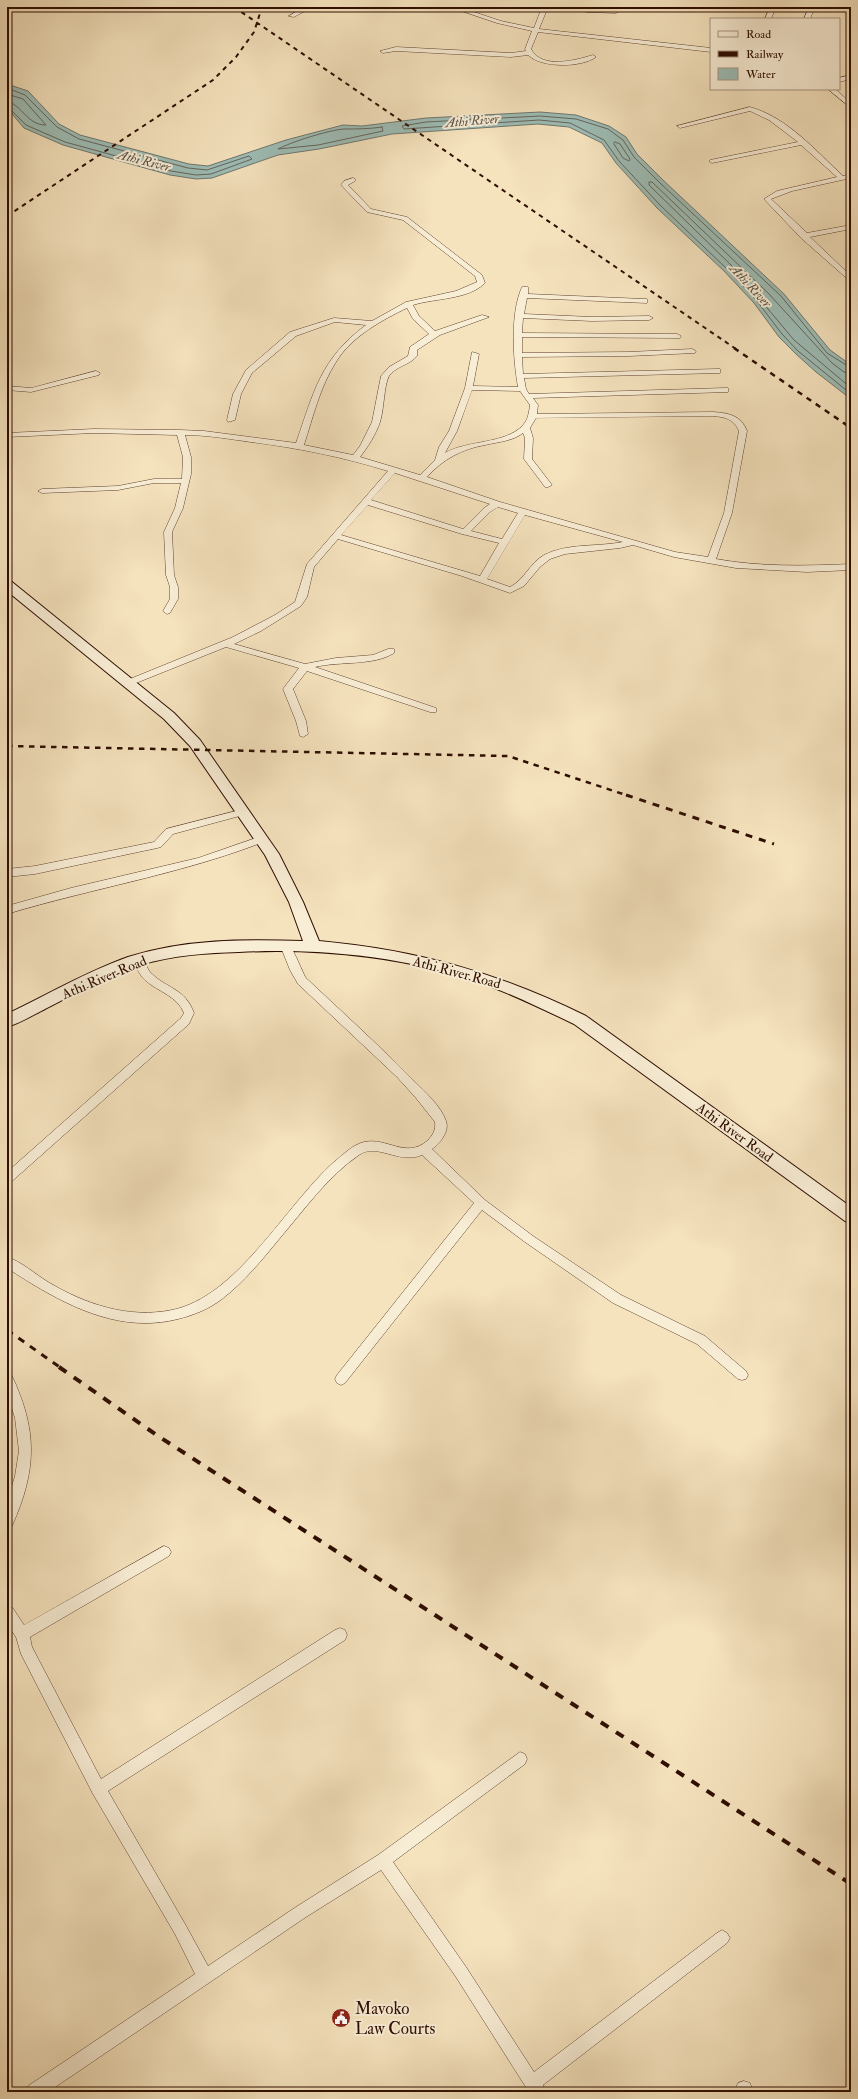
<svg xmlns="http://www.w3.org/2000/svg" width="858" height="2099" font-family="'IM FELL Double Pica',serif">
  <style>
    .water { fill: #9dbdb6; stroke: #71776e }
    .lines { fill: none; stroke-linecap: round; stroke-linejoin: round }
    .shore { stroke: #66655c; stroke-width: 1 }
    .street-casing { stroke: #604230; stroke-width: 1 }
    .secondary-casing { stroke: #2e0d01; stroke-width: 2 }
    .street { fill: #f8edd5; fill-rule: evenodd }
    .secondary { fill: #f8edd5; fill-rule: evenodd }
    .rail-far3 { stroke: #2e0d01; stroke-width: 2; stroke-dasharray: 4.5 4.5; stroke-linecap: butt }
    .rail-far2 { stroke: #2e0d01; stroke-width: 2.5; stroke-dasharray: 5.5 5.5; stroke-linecap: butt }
    .rail-far1 { stroke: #2e0d01; stroke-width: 3; stroke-dasharray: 7 7; stroke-linecap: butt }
    .rail { stroke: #2e0d01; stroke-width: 4; stroke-dasharray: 9 9; stroke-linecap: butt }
    .labels { text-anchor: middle; stroke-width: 4; stroke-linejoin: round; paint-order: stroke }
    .far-water-label { font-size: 13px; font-style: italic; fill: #5a5349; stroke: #f8edd5 }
    .street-label { font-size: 14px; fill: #2e0d01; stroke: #f8edd5 }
    .near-poi-label { font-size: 17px; fill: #2e0d01; stroke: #f8edd5; text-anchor: start }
  </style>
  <rect width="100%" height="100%" fill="#f5e3be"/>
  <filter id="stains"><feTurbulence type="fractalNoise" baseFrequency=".005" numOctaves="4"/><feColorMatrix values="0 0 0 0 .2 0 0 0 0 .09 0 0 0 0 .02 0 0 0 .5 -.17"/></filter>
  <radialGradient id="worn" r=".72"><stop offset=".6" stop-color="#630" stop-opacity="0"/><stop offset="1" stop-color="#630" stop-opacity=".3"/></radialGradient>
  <path class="water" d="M7 84 28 91 59 124 80 135 189 164 208 166 286 140 343 125 362 126 426 118 540 112 576 115 609 126 626 137 637 154 663 180 784 294 830 350 851 365V399L816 372 796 354 779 337 754 303 724 271 657 208 616 163 602 143 569 127 538 124 392 134 319 149 278 155 212 178 196 179 170 175 63 145 24 128 7 108Z"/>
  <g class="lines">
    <path class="shore" d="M7 88 25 95 57 127 79 139 188 168 207 170 249 156 252 159 211 174 196 175 171 171 65 142 26 125 7 106
      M7 94 23 99 46 125C27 125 23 106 7 101
      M382 127 383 131 318 145 278 149C291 142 329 130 344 129 357 129 369 129 382 127Z
      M615 142 620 144 630 159 629 161 623 158 614 144Z
      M851 368 827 353 781 296 660 183 634 157 623 140 608 129 576 119 540 116 426 122 402 126 404 129 539 120 570 123 604 140 619 161 660 205 727 269 757 301 782 334 798 351 851 394
      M851 373 844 372 832 363 769 294 652 182H649V185L732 266 794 340 851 388"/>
    <g class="street-casing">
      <path id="street" d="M304 7H312L294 17 289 16Z
        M450 7H459L501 21 534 28 542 7H548L539 29 711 48V52L538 32 531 49C542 70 576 60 593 55L596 57C581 68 541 68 528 55L511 57 396 51 383 53 380 51 396 47 511 53 526 51 525 49 532 31 497 23Z
        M618 7H625L616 13 586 12 583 10 586 8 615 9Z
        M770 7H776L771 19H765Z
        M809 7H815L810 19H804Z
        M851 75V79L839 82V78Z
        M828 89H835L851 103V108Z
        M750 107C787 117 816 151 843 176L851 174V178L792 191 771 199 807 233 851 225V229L810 237 851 276V282L801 238 764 199 777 191 837 177 801 145 712 163 709 161 710 160 798 142 769 120 750 111 680 128 677 126Z
        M353 178 355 179V181L348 185 371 209 407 217 482 275 485 283C468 300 435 298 413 305L419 316 435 331 482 315 489 317 440 335 417 350V356C410 365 396 366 389 376 384 385 384 410 380 422 376 434 368 447 360 457L420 475 435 460 439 447 449 431 465 388 472 352 479 354 473 386 518 387C513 359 510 313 522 287H528V294L644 299H647V303L527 298 524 314 592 317 649 316 653 318 649 320 592 321 523 318 522 333 677 334 681 336 680 338 522 337V353L629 352 692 349 696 351 695 353 629 356 522 357 523 374 717 369H720V373L524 378 526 389 529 394 725 388H728V392L533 398 538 405 537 414 713 412C728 413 741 415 747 431L732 513 716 559C760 567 806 566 851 564V570L807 572 736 568 674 557 633 545 620 548 565 554 550 559 540 567 524 586 510 593 462 576 338 539 314 567 307 597 301 606 261 631 234 644 305 664 336 658 373 655 388 649H394V653C374 666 340 661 315 667L436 708V712H430L307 671 293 689 306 721 308 734 303 737 300 736 296 721 283 689 299 668 226 647 131 685H125V681L233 637 275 615 295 602 307 564 388 471C343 457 298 448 251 442 229 439 207 435 185 435L191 457V474L183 508 172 532 174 575 178 587V599L170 613 167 614 163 611 170 599V587L166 575 164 532 175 508 181 483H154L118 490 42 493 38 491 42 489 118 486 154 479H182L183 457 177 435 94 433 7 437V433L94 429 180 430 204 431 296 443C314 392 320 359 366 325L335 322 296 336 252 373 241 394 235 420 228 422 227 420 233 394 246 370 290 332 334 318 372 321 406 302 456 291 477 282 475 276 403 220 367 212 341 185 344 181ZM407 308 413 319 429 334 410 347 408 356 389 367 381 376 372 422 360 446 353 455 304 445C313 417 320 387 336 362 351 337 382 320 407 308ZM472 390 520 391 530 405C529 412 528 420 523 425 507 444 467 440 445 453L457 431ZM713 416C725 417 734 419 739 431L724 513 708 557 675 552 500 502 427 477C443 459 462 449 485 445 498 442 513 441 523 433L525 438 524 459 545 487H548L552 485 532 459 533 438 530 428 536 418ZM395 473 490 504 484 508 463 529 371 500ZM368 505 462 534 499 543 480 576 341 535ZM498 507 518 513 502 539 471 531 490 512ZM525 515 623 542C598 547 567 543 544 555 530 563 524 580 510 587L487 579Z
        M96 371 100 373 99 375 31 392 7 390V386L31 388Z
        M244 809 249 812 247 814 173 834 161 847 157 848 35 874 7 877V869L35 866 154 842 166 829Z
        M262 836 266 837 267 839 266 841C182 874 93 888 7 914V906L71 888 198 858Z
        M285 941C292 943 301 970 306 978 342 1012 379 1045 414 1081 425 1092 441 1106 446 1121 450 1132 439 1144 432 1149L485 1200 533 1236 621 1295 705 1336 746 1371 748 1375 746 1379 742 1380 738 1379 697 1344 613 1303 525 1242 482 1210 345 1383 341 1385 337 1383 335 1379 337 1375 474 1203 422 1155C399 1165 377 1142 359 1155 328 1176 304 1210 280 1238 262 1260 244 1282 222 1299 209 1309 194 1315 178 1319 115 1335 58 1301 7 1268V1257C22 1262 35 1274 48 1282 85 1304 128 1319 172 1310 237 1297 285 1206 334 1162 343 1155 352 1145 364 1142 387 1137 406 1159 427 1141 433 1135 436 1130 435 1122L416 1098 397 1077 298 984 290 970 280 945Z
        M138 956C145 958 146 968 151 973 167 989 185 988 194 1013L189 1024 11 1182 7 1184V1172L181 1018 184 1013C177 996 159 992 146 981 140 976 136 967 133 960Z
        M7 1372 11 1374C38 1430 37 1470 12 1526L7 1528V1502L15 1476 19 1451 15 1418 7 1392Z
        M164 1546 169 1548 171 1552 169 1556 30 1637 32 1647 101 1779 335 1630 340 1628 345 1630 347 1635 345 1640 108 1791 185 1924 208 1966 296 1907 378 1855 520 1752 525 1754 527 1759 525 1764 393 1862 466 1967 534 2072 717 1933 722 1930 727 1933 730 1938 727 1943 543 2085 546 2092H529L456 1977 381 1870 306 1917 48 2092H26L28 2086 195 1974 175 1934 93 1794 21 1654 16 1637 7 1624V1605L12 1607 24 1625Z
        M744 2081 750 2083 752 2089 751 2092H734L738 2083Z"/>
    </g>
    <g class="secondary-casing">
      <path id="secondary" d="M7 581 12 582 174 713 200 740 279 854 303 902 319 941C416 950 497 972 586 1016L851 1207V1223L845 1221 574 1024C547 1011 520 998 492 987 413 957 323 948 239 952 207 953 173 955 141 965 108 975 76 993 45 1009 33 1015 20 1023 7 1027V1014C47 995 86 972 128 957 184 939 245 939 303 941L289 902 265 855 190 746 164 719 7 591Z"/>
    </g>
    <use href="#street" class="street"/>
    <use href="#secondary" class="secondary"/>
    <path class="rail-far3" d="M234 7 736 349
      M7 216 213 80 236 57 254 32 262 7"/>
    <path class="rail-far2" d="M734 348 851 428
      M7 746 508 756 629 796"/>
    <path class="rail-far1" d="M626 795 774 844
      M7 1330 61 1368"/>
    <path class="rail" d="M59 1367 158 1436 851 1884"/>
  </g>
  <defs>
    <g id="civic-disc" transform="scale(1)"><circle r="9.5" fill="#8f2418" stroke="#f8edd5"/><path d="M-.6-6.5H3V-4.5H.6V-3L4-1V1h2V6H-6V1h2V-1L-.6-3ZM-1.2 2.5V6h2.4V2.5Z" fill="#fff"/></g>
  </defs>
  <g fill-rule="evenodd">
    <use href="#civic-disc" x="341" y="2018"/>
  </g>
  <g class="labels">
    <g class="far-water-label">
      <text transform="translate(472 120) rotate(-5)" y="5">Athi River</text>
      <text transform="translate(144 160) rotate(14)" y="5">Athi River</text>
      <text transform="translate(751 285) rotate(47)" y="5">Athi River</text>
    </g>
    <g class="street-label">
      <text transform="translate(457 972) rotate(15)" y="5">Athi River Road</text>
      <text transform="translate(104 977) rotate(-23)" y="5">Athi River Road</text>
      <text transform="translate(735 1132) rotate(36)" y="5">Athi River Road</text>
    </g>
    <g class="near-poi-label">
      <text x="355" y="2014">Mavoko<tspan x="355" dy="20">Law Courts</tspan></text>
    </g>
  </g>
  <rect width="858" height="2099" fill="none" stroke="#f5e3be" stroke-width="24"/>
  <rect x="8" y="8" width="842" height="2083" fill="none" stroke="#2e0d01" stroke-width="2"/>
  <rect x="12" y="12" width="834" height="2075" fill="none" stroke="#2e0d01"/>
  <rect x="710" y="18" width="130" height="72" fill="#f8edd5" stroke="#a79380"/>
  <rect x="718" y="31" width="20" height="6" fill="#f8edd5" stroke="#a79380"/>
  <text x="746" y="38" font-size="12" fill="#2e0d01">Road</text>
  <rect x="718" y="51" width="20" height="6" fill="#2e0d01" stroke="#a79380"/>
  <text x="746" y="58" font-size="12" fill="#2e0d01">Railway</text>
  <rect x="718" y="68" width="20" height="12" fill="#9dbdb6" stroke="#a79380"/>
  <text x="746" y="78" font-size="12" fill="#2e0d01">Water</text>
  <rect width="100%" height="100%" filter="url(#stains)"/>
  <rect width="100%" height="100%" fill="url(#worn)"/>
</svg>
